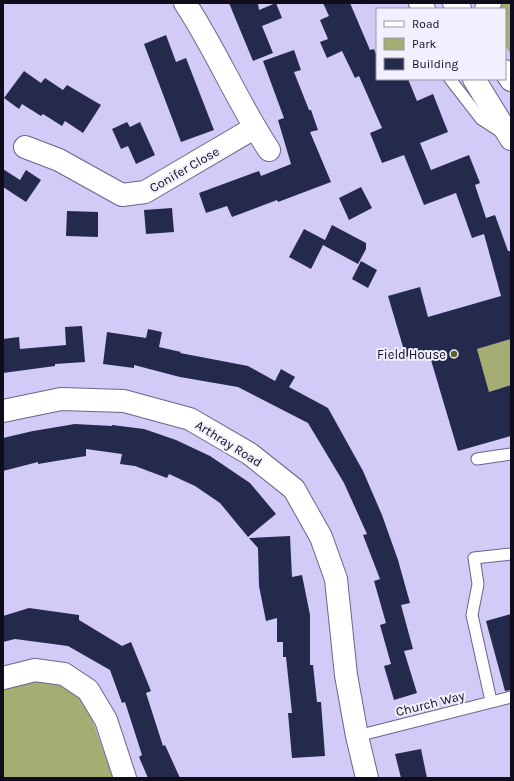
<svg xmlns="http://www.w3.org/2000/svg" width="514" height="781" font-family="Karla,sans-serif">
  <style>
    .green { fill: #a6ad72 }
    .building { fill: #242a4c }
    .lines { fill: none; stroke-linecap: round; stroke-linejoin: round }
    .lane-casing { stroke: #6c638b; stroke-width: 13 }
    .street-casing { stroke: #6c638b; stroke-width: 24 }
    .secondary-casing { stroke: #6c638b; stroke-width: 24 }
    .lane { stroke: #fff; stroke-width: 11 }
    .street { stroke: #fff; stroke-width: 22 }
    .secondary { stroke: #fff; stroke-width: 22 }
    .poi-dot { fill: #5b602e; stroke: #f2f0fe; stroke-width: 1.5 }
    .labels { text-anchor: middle; stroke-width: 4; stroke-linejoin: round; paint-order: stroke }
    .street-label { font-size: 13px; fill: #100c1b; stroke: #f2f0fe }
    .poi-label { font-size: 13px; fill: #100c1b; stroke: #f2f0fe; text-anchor: end }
  </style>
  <rect width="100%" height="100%" fill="#d2caf7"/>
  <path class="green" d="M499 3H511V55L505 45V9H497Z
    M511 339V385L489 392 477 349Z
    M38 675 81 688 113 778H3V687Z"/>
  <path class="building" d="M229 3H258L259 10 276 3 282 18 262 26 273 53 253 61Z
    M323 3H350L370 50 374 49 377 57V79H408L417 101 433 94 448 132 420 143 431 170 469 155 480 183 475 185 486 218 495 215 508 251H511V339L477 349 489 392 511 385V436L458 451 428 350 406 357 388 296 420 287 428 317 501 296 484 234 472 238 456 193 424 205 404 155 382 163 370 133 382 128 359 76 355 78 342 51 327 58 320 42 328 39 320 20 329 16Z
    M166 35 176 62 186 58 214 130 181 142 144 44Z
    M294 50 301 70 294 72 309 110H311L318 130 310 132 331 182 278 202 277 200 232 217 227 206 206 213 199 193 259 171 261 176 291 164 278 120 284 118 263 61Z
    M24 71 41 83 45 78 63 90 67 85 101 105 83 133 65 121 62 126 43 114 41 116 22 104 19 109 4 98Z
    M127 122 130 127 140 122 155 155 136 164 128 146 121 149 112 129Z
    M3 169 20 180 26 170 41 180 26 202 3 187Z
    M361 187 372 208 349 220 339 198Z
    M172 208 174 232 146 234 144 210Z
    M67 211 98 212V237L66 236Z
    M332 225 366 243V249L358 264 323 245 311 269 289 257 304 229 325 240Z
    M361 261 377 270 368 288 352 279Z
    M82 326 85 362 55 364V366L3 373V339L19 337 20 349 66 345 65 327Z
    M148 329 162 332 159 347 181 352 180 353 248 366 275 381 281 369 295 377 289 387 328 408 363 471 382 515 398 560 410 603 401 605 413 649 404 651 417 693 394 700 384 666 391 664 380 625 386 623 374 581 380 579 363 535 367 534 344 483 308 423 238 387 180 377 134 365V368L103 364 107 332 146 338Z
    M75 424 112 426V425L144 429 176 440 210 456 250 483 276 514 248 537 220 503 195 486 169 474 167 478 135 466 120 464 122 454 86 449V456L38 464V462L3 471V438L33 431Z
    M290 536 292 577 302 575 310 615V665H313L317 702H321L325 756 292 758 288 713H292L286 657H283V642H277V618L266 621 259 586 258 548 249 538Z
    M29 608 79 615V620L122 646 131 642 151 691 146 693 163 746 165 745 180 778H148L139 757 142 755 125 702 122 703 110 670 68 646 15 639 3 642V616Z
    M511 614V690L505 691 486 621Z
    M421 749 427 778H401L395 754Z"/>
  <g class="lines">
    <g class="lane-casing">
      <path id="lane" d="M450 79 481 119 501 132
        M477 459 511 454
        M491 701 472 615 478 584 474 558 511 554
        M357 736 511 697"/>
    </g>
    <g class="street-casing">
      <path id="street" d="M185 3C216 50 238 103 269 150
        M25 147 59 160 122 195 145 192 254 128
        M3 411 61 399 124 401 190 419 250 454 294 489 321 537 336 579 346 675 357 736 367 778
        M3 678 35 670 64 674 88 690 106 720 125 778"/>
    </g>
    <g class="secondary-casing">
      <path id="secondary" d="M420 3 424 9
        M454 3 460 9
        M486 9 490 3
        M505 71 511 80
        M474 79 511 139"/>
    </g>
    <use href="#lane" class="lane"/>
    <use href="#street" class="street"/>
    <use href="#secondary" class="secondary"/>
  </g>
  <circle class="poi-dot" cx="454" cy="354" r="4"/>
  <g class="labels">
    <g class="street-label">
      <text transform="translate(184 169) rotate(-30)" y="5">Conifer Close</text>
      <text transform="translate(229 443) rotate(32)" y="5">Arthray Road</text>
      <text transform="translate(430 703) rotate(-14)" y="5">Church Way</text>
    </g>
    <g class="poi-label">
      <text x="446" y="359">Field House</text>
    </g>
  </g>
  <rect width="514" height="781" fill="none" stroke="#100c1b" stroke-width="8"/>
  <rect x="376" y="8" width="130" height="72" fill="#f2f0fe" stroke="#9895a3"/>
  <rect x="384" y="21" width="20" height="6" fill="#ffffff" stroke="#9895a3"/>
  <text x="412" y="28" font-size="12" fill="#100c1b">Road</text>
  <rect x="384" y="38" width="20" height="12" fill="#a6ad72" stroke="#9895a3"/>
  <text x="412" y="48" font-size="12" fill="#100c1b">Park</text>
  <rect x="384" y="58" width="20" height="12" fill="#242a4c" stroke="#9895a3"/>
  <text x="412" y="68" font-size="12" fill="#100c1b">Building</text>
</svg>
